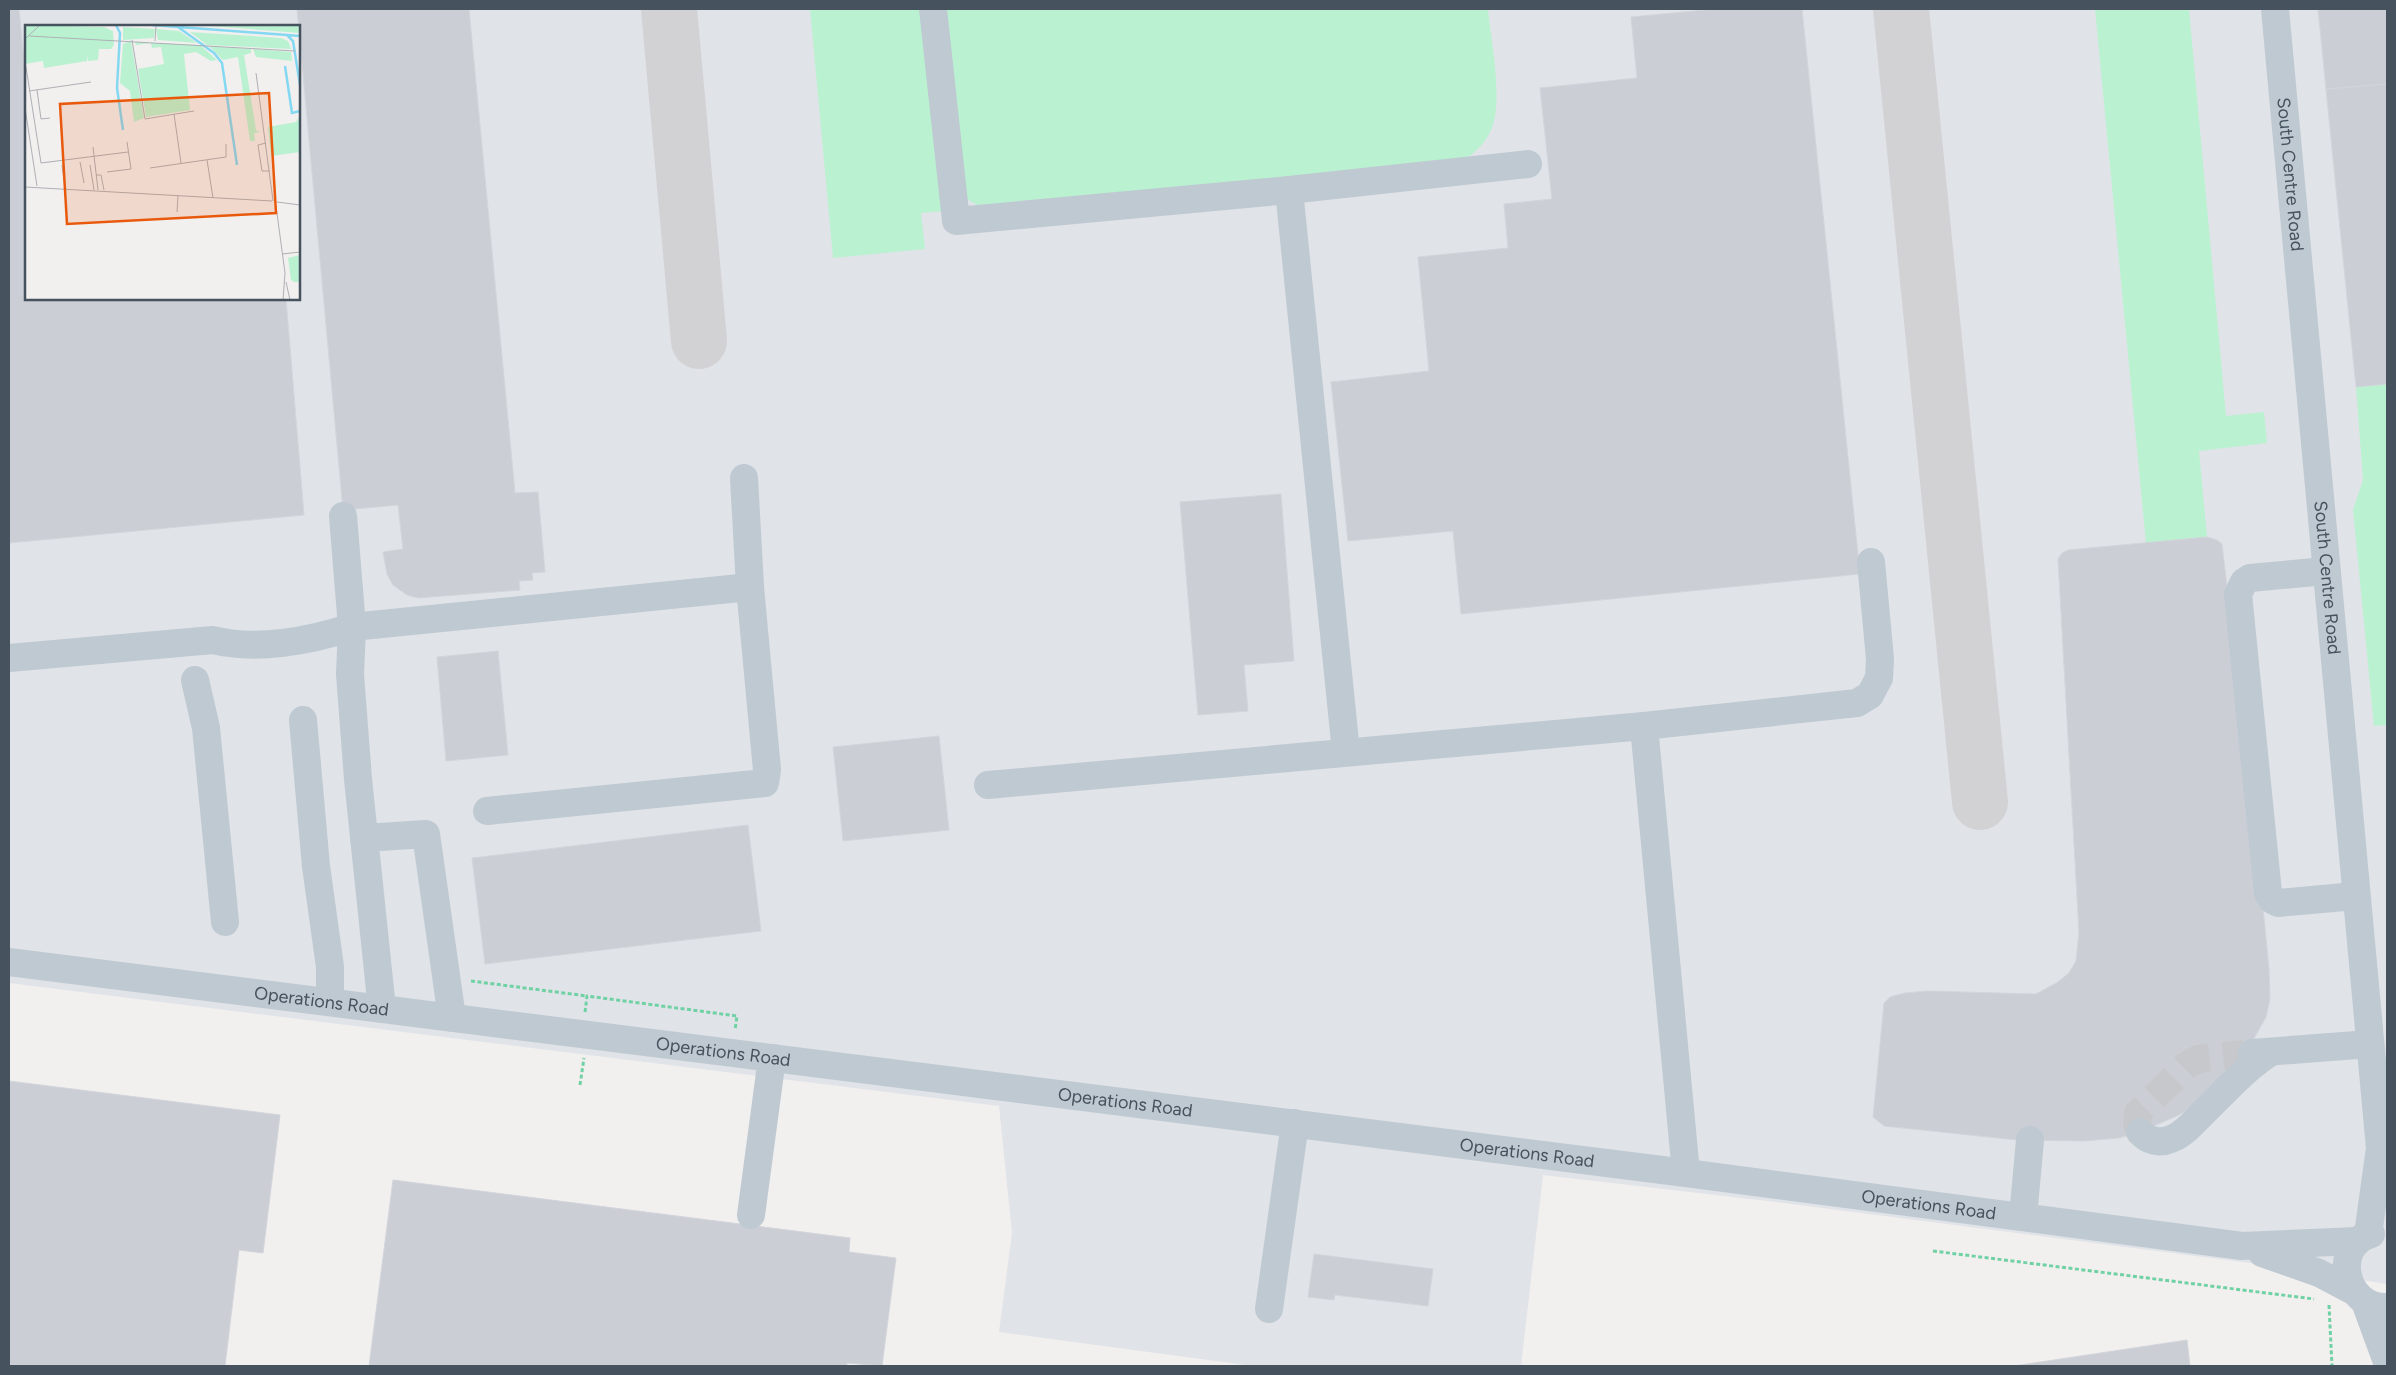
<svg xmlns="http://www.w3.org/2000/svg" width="2396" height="1375" font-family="Figtree,sans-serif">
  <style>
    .airport { fill: #e0e3e7; fill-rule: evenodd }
    .green { fill: #baf2d1 }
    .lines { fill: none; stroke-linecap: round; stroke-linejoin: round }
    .taxiway { stroke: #d2d2d4; stroke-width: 56 }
    .building { fill: #cbced4; stroke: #d2d5db }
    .minor-tunnel { stroke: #c7c8cb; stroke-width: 28; stroke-dasharray: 28 14; stroke-linecap: butt }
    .path { stroke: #70d2a4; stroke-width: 3; stroke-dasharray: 4 2.5; stroke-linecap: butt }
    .minor { stroke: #bfc9d2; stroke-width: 28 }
    .labels { text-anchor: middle; stroke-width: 4; stroke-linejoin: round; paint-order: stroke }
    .street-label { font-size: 18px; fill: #46525e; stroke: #fff }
    .inset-river { fill: none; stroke: #85d8f2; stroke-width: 2.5 }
    .inset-road { fill: none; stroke: #adb0b5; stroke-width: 1 }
    .view { fill: #e8590c; fill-opacity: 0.15; stroke: #e8590c; stroke-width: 2.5 }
    .inset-edge { fill: none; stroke: #46525e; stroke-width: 2.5 }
  </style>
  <rect width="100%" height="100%" fill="#f2efef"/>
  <path class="airport" d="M9 9H2387V1284L2266 1265 1776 1202 1543 1175 1521 1366H1253L999 1332 1012 1233 999 1106 9 983ZM26 26H299V299H26Z"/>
  <path class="green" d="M810 9H924L945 211 921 213 925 249 833 258Z
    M944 9H1488C1491 41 1505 107 1489 134 1482 147 1471 156 1459 163L977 205 967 199 963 192Z
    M2095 9H2189L2226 416 2264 412 2267 443 2199 451 2207 537 2146 543Z
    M2387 384V725L2374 726 2353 510 2363 480 2356 387Z"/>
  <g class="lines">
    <path class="taxiway" d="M669 9 699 341
      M1901 9 1980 802"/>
  </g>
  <path class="building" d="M9 9H19L26 82V299H286L304 515 9 543Z
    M297 9H469L515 493 538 492 545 572 532 573 533 580 519 581 520 590 418 598 407 595 393 585 387 574 383 552 403 549 398 505 343 510Z
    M1715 9H1802L1860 574 1461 614 1453 531 1348 541 1331 382 1429 371 1418 257 1508 248 1504 204 1552 199 1540 88 1637 78 1631 17Z
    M2318 9H2387V84L2326 89Z
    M2387 84V384L2356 387 2326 89Z
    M1281 494 1294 661 1244 665 1248 711 1198 715 1180 502Z
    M2207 537 2217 540 2222 544 2255 827 2269 969 2270 999 2266 1017 2247 1051 2219 1085 2200 1102 2179 1115 2140 1132 2119 1138 2084 1141 2017 1140 1884 1126 1873 1117 1884 1003 1890 997 1905 993 1927 991 2036 994 2058 982 2069 973 2076 961 2079 933 2058 559 2062 553 2068 550Z
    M498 651 508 755 446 761 437 657Z
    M939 736 949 830 843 841 833 747Z
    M748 825 761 931 485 964 472 858Z
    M9 1081 280 1115 263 1253 239 1250 225 1366H9Z
    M393 1180 850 1238 849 1252 896 1258 882 1366 847 1363V1366H369Z
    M1314 1254 1433 1269 1428 1306 1335 1295 1334 1300 1308 1297Z
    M2187 1340 2190 1366H2014Z"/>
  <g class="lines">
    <path class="minor-tunnel" d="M2140 1132 2137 1123 2138 1113 2186 1066 2198 1059 2244 1054"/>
    <path class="path" d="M471 981 587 996
      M585 1012 587 996 737 1016 735 1030
      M580 1085 584 1058
      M1933 1251 2314 1299
      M2329 1305 2332 1366"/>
    <g class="minor">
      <path d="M933 9 956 221 1289 190 1528 164"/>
      <path id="s1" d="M2275 9 2380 1148 2368 1235"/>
      <path d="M1289 190 1346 752"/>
      <path d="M343 516 352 627 350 674 358 779 382 1009"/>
      <path d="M2326 571 2250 578 2244 582 2238 594 2268 893 2272 900 2278 903 2356 896"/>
      <path d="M9 658 213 640C256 651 310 641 352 627L750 587"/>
      <path d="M195 680 206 728 225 922"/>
      <path d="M303 720 316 866 330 967V1002"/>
      <path d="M1644 726 1686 1173"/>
      <path d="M988 785 1644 726 1857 703 1870 695 1879 678 1880 659 1871 562"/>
      <path d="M487 811 765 783 767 770 750 587 744 478"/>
      <path d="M364 838 426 834 452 1018"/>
      <path id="s2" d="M9 962 1686 1173 2242 1246 2358 1241"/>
      <path d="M2252 1053 2370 1044"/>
      <path d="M2140 1132C2148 1141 2159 1144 2171 1139 2183 1135 2193 1123 2201 1115 2224 1093 2245 1068 2271 1052"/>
      <path d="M751 1215 772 1058"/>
      <path d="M2023 1217 2030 1140"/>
      <path d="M2371 1234C2331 1245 2344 1309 2387 1307"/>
      <path d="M2262 1253 2319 1273 2353 1291"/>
      <path d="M2365 1302 2387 1362"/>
      <path d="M1269 1309 1295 1123"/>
    </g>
  </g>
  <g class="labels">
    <g class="street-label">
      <text dy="6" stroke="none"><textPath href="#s1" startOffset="166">South Centre Road</textPath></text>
      <text dy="6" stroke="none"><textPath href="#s1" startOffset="571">South Centre Road</textPath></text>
      <text dy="6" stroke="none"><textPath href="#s2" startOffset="315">Operations Road</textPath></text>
      <text dy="6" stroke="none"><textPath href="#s2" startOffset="720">Operations Road</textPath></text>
      <text dy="6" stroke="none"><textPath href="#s2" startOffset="1125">Operations Road</textPath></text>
      <text dy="6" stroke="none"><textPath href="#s2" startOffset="1530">Operations Road</textPath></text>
      <text dy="6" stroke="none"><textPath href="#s2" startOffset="1935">Operations Road</textPath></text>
    </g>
  </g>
  <g transform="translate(25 25)">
    <rect width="275" height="275" fill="#f2efef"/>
    <path d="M0 0 79 2 88 6 89 20 86 24H74L73 35 63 36 62 30V36L19 43 18 36 0 39ZM172 0H275V8ZM98 2 130 4 129 13 98 15ZM131 4 154 6 172 18 133 15ZM165 7 256 13 263 16 266 24 182 20ZM106 16 119 93 109 97 105 66 95 58 98 19ZM110 17 175 20 192 35 186 36 171 27 159 29 165 85 121 92 113 44 139 39 136 22 127 23 126 18 111 20ZM184 21 226 24V28L219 30 231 105 235 107 229 108 230 116H225L213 32 198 35ZM228 24 266 27 267 36 231 32ZM275 91V127L246 131 243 102 271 97ZM275 230V257H269L266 255 263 233Z" fill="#baf2d1"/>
    <path class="inset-river" d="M91 0 95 8 92 63 98 105M127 0 275 11M153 2 189 28 197 38 212 140M262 10 268 16 275 60M260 41 267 88 275 86"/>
    <path class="inset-road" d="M4 11 270 26M0 14 15 0M107 15 120 94 169 86M130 16 131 0M1 42 16 138 103 127M231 48 248 176M12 65 16 94 25 93M4 66 66 57M0 83 12 161M149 89 156 138M241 118 233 120 237 146H245M68 122 73 165M182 135 188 173M55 137 59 158M37 140 40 163M65 140 69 165M125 143 201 132V119M82 147 106 144 102 117M71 150H76L79 165M0 162 247 176M252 177 275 180M251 181 260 248 258 275M152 187 153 171M257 229 275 227M261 257 265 275"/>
    <path class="view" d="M244 68 251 188 42 199 35 79Z"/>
    <rect width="275" height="275" class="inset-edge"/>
  </g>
  <rect width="2396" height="1375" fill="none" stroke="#46525e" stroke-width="20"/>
</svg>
